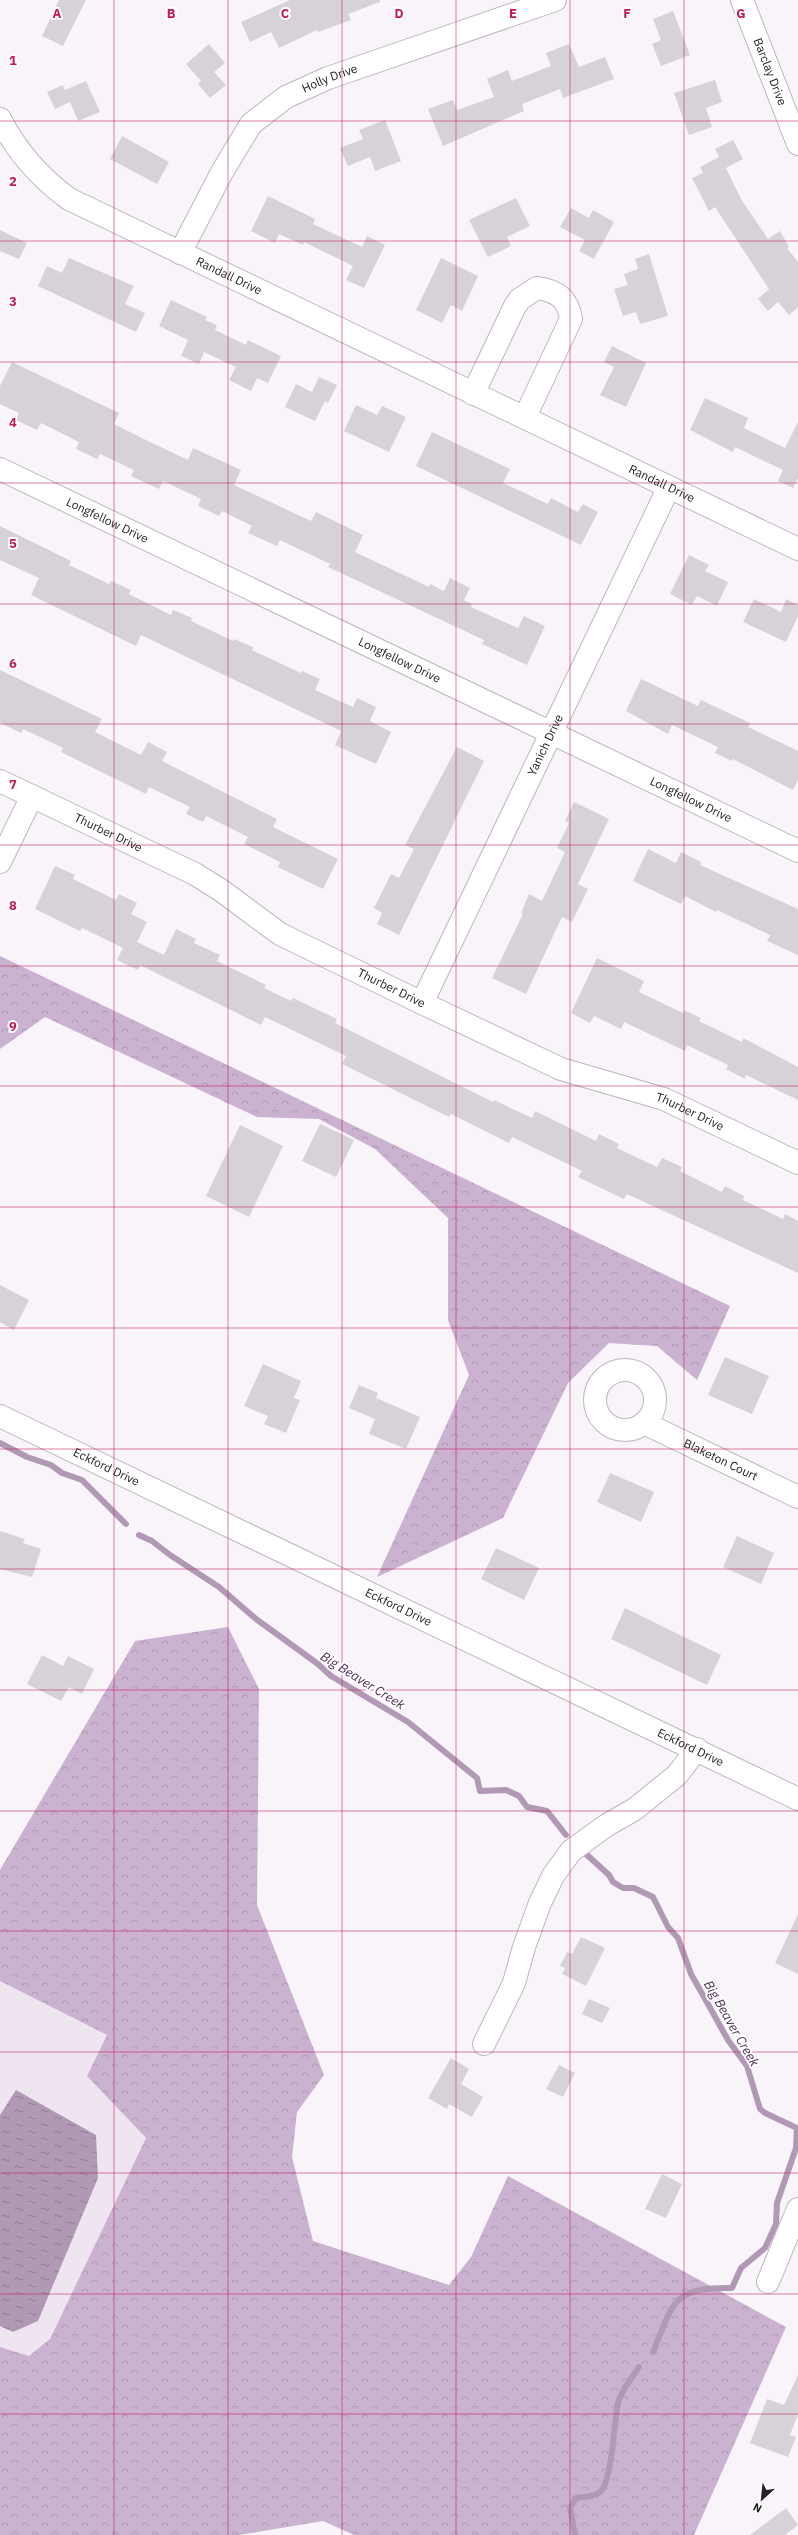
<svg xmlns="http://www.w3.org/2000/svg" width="798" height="2535" font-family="'IBM Plex Sans',sans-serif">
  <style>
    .built { fill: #efe5f1 }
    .forest { fill: url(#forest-crowns) }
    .water { fill: url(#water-ripples) }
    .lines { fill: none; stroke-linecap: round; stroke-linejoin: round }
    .stream { stroke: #b199b6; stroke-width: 6 }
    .building { fill: #d7d2d7 }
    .minor-casing { stroke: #bbb7bc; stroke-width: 24 }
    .minor { stroke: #fff; stroke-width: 22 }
    .grid { fill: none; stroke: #c2185b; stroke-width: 1; stroke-opacity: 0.55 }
    .labels { text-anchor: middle; stroke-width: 4; stroke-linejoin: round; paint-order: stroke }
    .street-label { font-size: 12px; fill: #242224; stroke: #fff }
    .water-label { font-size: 13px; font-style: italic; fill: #4d2b53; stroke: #fff }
    .grid-label { font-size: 13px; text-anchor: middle; font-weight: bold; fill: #c2185b; stroke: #fff; stroke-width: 4; stroke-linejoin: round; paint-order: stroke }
  </style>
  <defs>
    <pattern id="forest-crowns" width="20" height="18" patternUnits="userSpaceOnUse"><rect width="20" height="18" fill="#cbb2d0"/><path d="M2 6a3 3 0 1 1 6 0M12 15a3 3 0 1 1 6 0" fill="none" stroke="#ae99b2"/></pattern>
    <pattern id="water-ripples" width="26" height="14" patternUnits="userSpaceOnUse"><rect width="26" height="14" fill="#b199b6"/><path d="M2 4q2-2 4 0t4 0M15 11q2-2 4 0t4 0" fill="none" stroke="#907c94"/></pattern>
  </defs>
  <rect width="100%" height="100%" fill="#f9f4fa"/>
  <path class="built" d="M0 1981 107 2035 87 2076 146 2138 50 2339 29 2356 0 2347Z"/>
  <path class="forest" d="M0 956 730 1306 697 1380 657 1346 609 1343 568 1383 503 1518 377 1577 469 1375 448 1320V1218L375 1149 319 1119 257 1117 45 1017 0 1049Z
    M228 1627 259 1689 257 1905 324 2075 297 2112 292 2157 313 2241 449 2285 471 2257 508 2176 786 2327 694 2535H354L323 2521 239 2535H0V2347L29 2356 50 2339 146 2138 87 2076 107 2035 0 1981V1870L135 1641Z"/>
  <path class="water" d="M16 2090 96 2135 98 2178 38 2321 13 2332 0 2326V2115Z"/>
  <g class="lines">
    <path class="stream" d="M0 1443 27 1457 51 1465 62 1473 82 1480 126 1524
      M139 1535 152 1541 170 1555 219 1587 256 1619 318 1664 331 1676 408 1722 477 1778 480 1791 506 1790 519 1796 527 1807 547 1811 566 1835
      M586 1854 609 1875 613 1882 623 1888H634L653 1897 668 1927 678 1938 691 1974 704 1997 728 2040 747 2066 760 2109 765 2113 797 2128 796 2148 777 2203 776 2224 765 2248 741 2268 732 2288C672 2287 674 2302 653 2352
      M575 2535 570 2508 576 2498C584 2497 594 2497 600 2492 612 2483 614 2421 618 2403 622 2388 632 2379 639 2367"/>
  </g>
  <path class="building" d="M59 0H86L63 46 42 36Z
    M290 0H380V2L348 14 351 20 318 32 317 30 279 48 271 32 250 42 241 22Z
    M673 11 690 55 661 66 652 44 661 40 653 19Z
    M209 44 225 63 214 72 226 85 210 98 198 84 201 81 186 64Z
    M569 44 579 67 605 57 614 79 563 98 560 89 522 104 524 111 443 146 428 109 453 100 457 110 494 97 487 79 508 70 512 81 551 66 546 53Z
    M715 80 722 102 706 108 712 127 689 135 674 93Z
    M86 81 100 112 78 121 70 102 55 109 47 92 63 85 65 90Z
    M385 120 401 161 375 171 370 157 348 166 340 148 363 139 359 130Z
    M122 136 169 162 157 184 110 159Z
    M733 140 743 159 726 168 741 199 768 239 780 231 789 247 787 248 798 262V307L789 315 778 302 768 311 758 299 769 289 715 207 709 211 692 178 703 173 700 167 719 157 715 149Z
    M268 196 315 219 313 224 362 247 367 236 385 245 364 288 346 280 353 266 304 242 303 245 279 234 275 243 251 231Z
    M516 198 530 226 507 237 511 246 488 257 469 220Z
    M571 208 589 218 593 210 614 222 594 259 579 251 585 240 560 227Z
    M0 230 27 243 19 259 0 251Z
    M649 254 668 316 640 324 636 312 623 316 614 289 628 285 624 274 638 269 635 259Z
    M69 258 134 286 125 304 145 313 136 332 38 286 47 266 62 273Z
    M441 258 478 276 462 311 451 305 442 323 416 310Z
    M171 300 207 317 205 320 217 325 215 330 246 345 248 340 281 356 268 383 257 378 251 391 229 380 236 367 204 352 199 364 181 356 188 340 159 326Z
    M612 346 646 363 626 407 600 395 614 367 604 362Z
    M12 362 119 413 114 424 148 441 188 460 193 448 241 470 234 485 311 521 316 512 363 535 355 552 429 587 430 584 444 591 450 578 470 588 464 600 472 604 471 607 518 628 524 616 545 626 527 665 482 644 484 640 328 567 330 564 280 540 277 546 248 533 252 526 222 511 219 516 198 506 201 499 163 481 159 489 131 476 134 470 100 454 97 459 76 449 79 442 41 423 37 430 16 420 19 413 0 404V386Z
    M319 377 337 385 328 403 325 401 315 421 285 407 296 384 312 392Z
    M705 398 748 418 744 428 785 448 798 422V478L793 488 778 481 783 470 735 447 733 452 690 430Z
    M356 405 377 415 382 406 406 417 389 452 344 431Z
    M432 432 510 469 503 483 548 504 551 498 578 512 583 504 598 512 581 545 416 466Z
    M0 526 71 561 69 565 109 584 111 581 131 590 129 594 171 615 173 610 192 618 191 621 233 641 234 639 253 647 252 650 301 673 302 671 320 679 315 690 353 707 357 698 376 707 370 721 391 732 376 764 335 745 341 731 141 635 136 646 31 595 39 578 0 560Z
    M689 555 709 565 705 571 728 582 717 606 697 596 692 605 670 594Z
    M754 599 781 612 786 599 798 605V616L786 642 743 622Z
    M0 670 102 719 95 732 141 755 148 742 167 752 162 761 277 819 273 827 338 859 323 889 278 867 280 862 244 844 248 837 206 816 203 822 186 814 190 807 149 787 146 794 61 752 63 748 23 729 21 733 0 723Z
    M641 679 698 706 701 700 750 723 748 727 798 751V780L793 790 733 759 732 761 715 753 718 747 672 725 668 734 626 711Z
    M457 747 484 761 399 935 377 924 382 913 374 908 391 874 399 878 414 849 405 845Z
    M574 802 609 819 578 884 588 889 572 922 562 917 526 994 492 978 523 914 521 913 529 894 542 901 565 852 557 848 569 823 565 821Z
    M648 849 676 863 681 852 701 862 700 865 798 909V955L767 941 770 935 717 910 716 912 685 896 681 904 633 881Z
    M55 866 75 875 73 879 116 900 119 894 137 903 131 914 147 922 137 942 164 955 176 929 196 939 194 943 220 955 217 961 266 985 264 988 291 1001 293 998 337 1019 335 1023 493 1102 494 1100 532 1118 535 1111 596 1141 599 1134 619 1144 617 1148 657 1167 662 1158 682 1167 680 1171 722 1192 725 1186 744 1196 743 1200 783 1219 785 1214 798 1221V1273L627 1194 624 1199 578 1177 582 1171 512 1137 509 1143 451 1114 449 1117 342 1064 346 1056 265 1017 261 1025 140 965 138 970 117 960 123 948 82 928 80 931 35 909Z
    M597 958 644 981 639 992 683 1013 684 1010 701 1018 699 1021 742 1042 743 1038 798 1067V1100L746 1075 745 1079 726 1069 728 1065 687 1045 685 1051 624 1022 621 1029 594 1016 590 1023 571 1013Z
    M320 1124 354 1140 336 1177 302 1161Z
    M240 1125 283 1146 249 1217 206 1196Z
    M0 1285 29 1300 14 1330 0 1322Z
    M725 1357 769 1376 752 1414 708 1395Z
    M263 1364 301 1381 294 1398 300 1400 286 1433 264 1424 268 1416 244 1406Z
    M359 1385 378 1393 376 1398 420 1417 406 1449 369 1434 375 1419 349 1408Z
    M610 1473 654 1492 641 1522 597 1502Z
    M0 1531 25 1539 23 1543 41 1549 32 1577 0 1569Z
    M737 1536 774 1553 761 1584 723 1567Z
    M496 1548 539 1568 524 1600 481 1579Z
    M625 1608 721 1655 707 1685 611 1639Z
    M42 1655 63 1666 68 1656 94 1669 82 1694 69 1687 61 1701 27 1684Z
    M798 1914V1974L775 1963Z
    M581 1937 605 1948 586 1986 562 1974 565 1968 560 1966 567 1952 572 1954Z
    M589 1999 610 2008 602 2023 582 2014Z
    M451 2058 469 2069 461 2084 483 2097 472 2117 449 2104 447 2109 428 2098Z
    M559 2065 575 2073 563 2097 546 2089Z
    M662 2174 682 2184 666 2218 645 2209Z
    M798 2375V2414L790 2435 796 2437 788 2457 750 2443 767 2399 784 2405Z
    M786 2508 798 2525 785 2535H750Z"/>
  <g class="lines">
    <g class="minor-casing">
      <g id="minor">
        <path id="s1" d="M742 0 798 144"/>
        <path id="s2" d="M0 119C17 152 39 177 69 199L798 549"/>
        <path id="s3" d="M180 253 222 172 251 124 286 97 328 78 555 0"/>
        <path d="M473 394 515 306 520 299 537 288C558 291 568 299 571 319L525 417"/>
        <path id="s4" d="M0 469 798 851"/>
        <path id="s5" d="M0 781 195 874 222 891 280 934 422 1003 561 1069 664 1099 798 1163"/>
        <path d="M0 862 32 796"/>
        <path id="s6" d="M422 1003 669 487"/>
        <circle cx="625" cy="1400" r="30"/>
        <path id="s7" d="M0 1416 798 1799"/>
        <path id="s8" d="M644 1423 798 1497"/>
        <path d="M484 2044 514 1983 524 1947 540 1903 553 1876 571 1851 607 1825 635 1809 677 1775 697 1749"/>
        <path d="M768 2282 798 2209"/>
      </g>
    </g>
    <use href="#minor" class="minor"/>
  </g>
  <path class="grid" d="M114 0V2535M228 0V2535M342 0V2535M456 0V2535M570 0V2535M684 0V2535M0 121H798M0 241H798M0 362H798M0 483H798M0 604H798M0 724H798M0 845H798M0 966H798M0 1086H798M0 1207H798M0 1328H798M0 1449H798M0 1569H798M0 1690H798M0 1811H798M0 1931H798M0 2052H798M0 2173H798M0 2294H798M0 2414H798"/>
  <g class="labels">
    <g class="street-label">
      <text dy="4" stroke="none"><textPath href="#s1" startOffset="77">Barclay Drive</textPath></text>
      <text dy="4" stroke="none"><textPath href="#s3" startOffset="239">Holly Drive</textPath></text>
      <text dy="4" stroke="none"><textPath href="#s2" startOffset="284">Randall Drive</textPath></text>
      <text dy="4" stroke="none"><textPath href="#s2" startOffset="764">Randall Drive</textPath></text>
      <text dy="4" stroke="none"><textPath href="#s4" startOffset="119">Longfellow Drive</textPath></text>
      <text dy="4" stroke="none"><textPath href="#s4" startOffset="443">Longfellow Drive</textPath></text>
      <text dy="4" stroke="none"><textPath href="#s6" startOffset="286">Yanich Drive</textPath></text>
      <text dy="4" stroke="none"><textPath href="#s4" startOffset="766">Longfellow Drive</textPath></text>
      <text dy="4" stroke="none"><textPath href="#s5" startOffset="120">Thurber Drive</textPath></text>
      <text dy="4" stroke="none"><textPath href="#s5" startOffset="444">Thurber Drive</textPath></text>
      <text dy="4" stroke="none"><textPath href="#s5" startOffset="768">Thurber Drive</textPath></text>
      <text dy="4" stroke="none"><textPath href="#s8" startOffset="85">Blaketon Court</textPath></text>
      <text dy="4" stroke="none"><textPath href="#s7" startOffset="118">Eckford Drive</textPath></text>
      <text dy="4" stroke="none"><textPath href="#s7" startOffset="442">Eckford Drive</textPath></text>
      <text dy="4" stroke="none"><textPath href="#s7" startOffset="766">Eckford Drive</textPath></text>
    </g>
    <g class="water-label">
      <text transform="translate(363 1680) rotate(32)" y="5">Big Beaver Creek</text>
      <text transform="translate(732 2023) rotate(60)" y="5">Big Beaver Creek</text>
    </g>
  </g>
  <g class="grid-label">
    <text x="57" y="18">A</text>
    <text x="171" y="18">B</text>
    <text x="285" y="18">C</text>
    <text x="399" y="18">D</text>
    <text x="513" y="18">E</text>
    <text x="627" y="18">F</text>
    <text x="741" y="18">G</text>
    <text x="13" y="65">1</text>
    <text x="13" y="186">2</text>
    <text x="13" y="306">3</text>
    <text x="13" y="427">4</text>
    <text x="13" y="548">5</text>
    <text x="13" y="668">6</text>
    <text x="13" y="789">7</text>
    <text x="13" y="910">8</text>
    <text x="13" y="1031">9</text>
  </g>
  <g transform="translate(762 2499) rotate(207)" stroke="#ffffff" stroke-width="3" paint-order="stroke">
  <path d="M0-3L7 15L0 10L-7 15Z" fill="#242224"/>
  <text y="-6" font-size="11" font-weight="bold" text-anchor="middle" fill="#242224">N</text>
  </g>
</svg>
